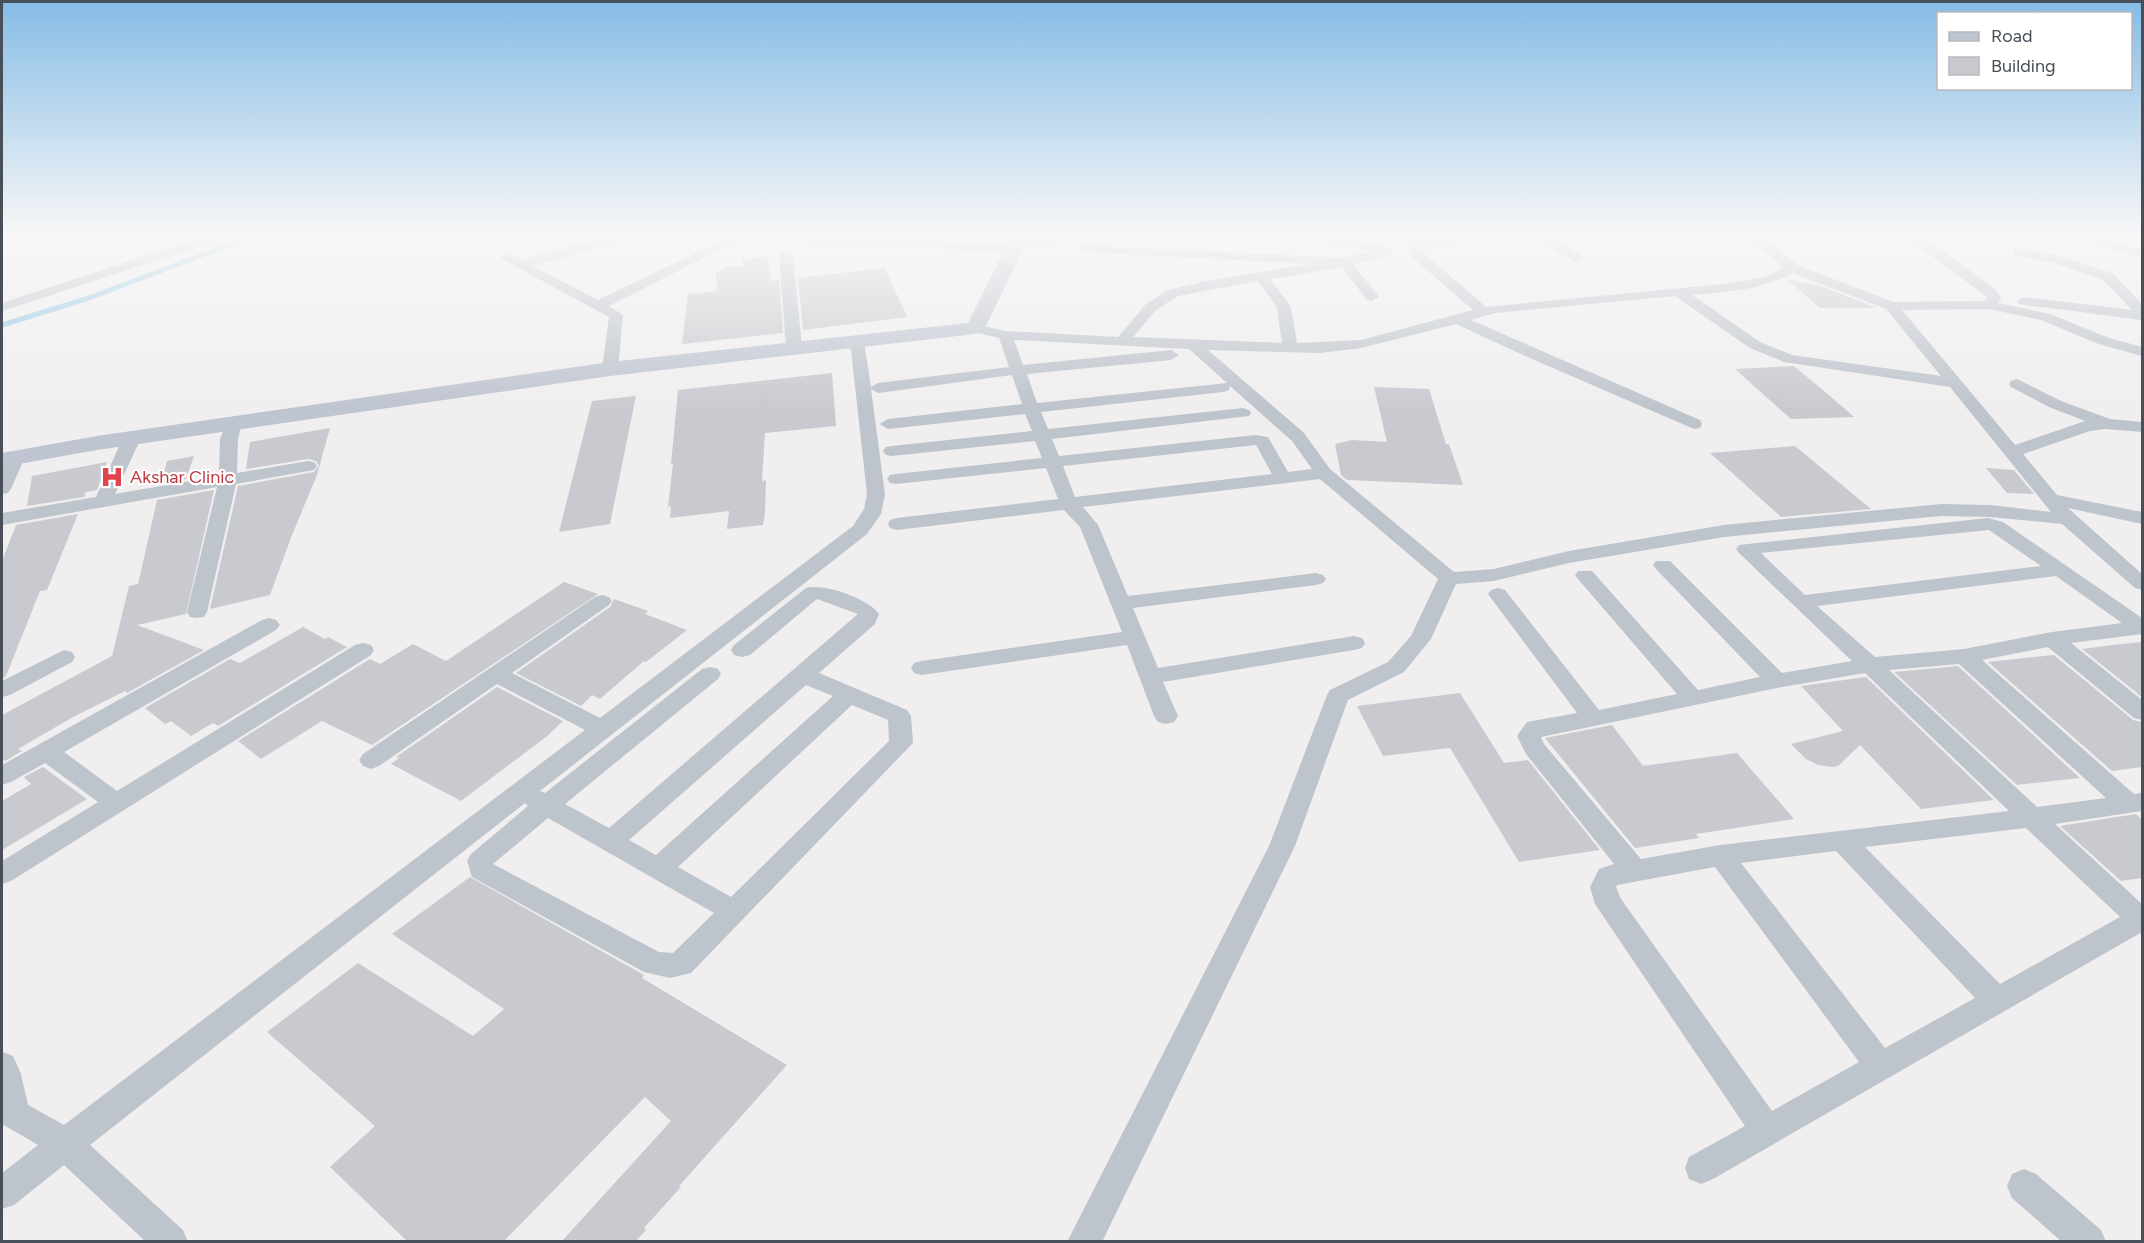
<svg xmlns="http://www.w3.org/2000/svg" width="2144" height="1243" font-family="Figtree,sans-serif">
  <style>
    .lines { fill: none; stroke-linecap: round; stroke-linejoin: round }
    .stream { stroke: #92c7e2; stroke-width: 5 }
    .building { fill: #c9cad0 }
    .lane { stroke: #bec4cc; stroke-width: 8 }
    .street { fill: #bec4cc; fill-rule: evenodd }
    .secondary { fill: #bec4d0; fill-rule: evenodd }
    .labels { text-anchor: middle; stroke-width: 4.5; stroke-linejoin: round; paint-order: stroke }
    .health-label { font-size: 18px; fill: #be3a42; stroke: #fff; text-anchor: start }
  </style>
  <rect width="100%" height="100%" fill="#f0eeee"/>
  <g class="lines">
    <path class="stream" d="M2 325 89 298 255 235"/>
  </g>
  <path class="building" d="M768 257 771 281 779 280 783 333 682 344 688 294 717 291 716 273 726 267 743 266 742 259Z
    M885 268 907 317 803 330 798 278Z
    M1786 279 1821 286 1877 308H1820Z
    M1794 366 1823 390 1854 417 1791 419 1735 369Z
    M832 373 836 426 765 433 762 481 766 480 765 512 763 525 727 529 729 511 670 518 671 506 668 507 673 463 671 464 678 390Z
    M1374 387 1429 389 1446 444H1449L1463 485 1347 480 1341 475 1335 444 1352 440 1387 442Z
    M636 396 610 524 559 532 592 401Z
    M330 428 317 475 292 535 270 595 210 609 238 486 314 472 319 466 316 461 308 459 246 469 250 442Z
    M1795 446 1871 509 1781 517 1710 453Z
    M194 456 186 479 161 484 167 461Z
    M107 462 97 490 86 492 84 497 27 506 32 476Z
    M1986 468 2014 470 2034 494 2007 493Z
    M214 490 186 614 137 625 204 650 127 693 125 691 73 717 18 749 22 751 5 761 2 758V715L112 656 129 586 138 584 157 500Z
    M78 514 47 590 40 591 6 676 2 679V561L16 525Z
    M564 582 598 594 372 745 322 721 261 759 238 741 370 659 380 664 413 644 446 661Z
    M614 599 648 611 645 614 687 630 646 662 644 661 600 699 592 695 581 706 516 673 610 607Z
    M303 627 325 639 328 637 347 647 218 726 213 723 191 736 171 721 165 724 145 708 230 659 240 663Z
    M2142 642V697L2082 649 2112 645Z
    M2054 655 2133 720 2142 722V767L2112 771 1988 662Z
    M1958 666 2080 778 2017 785 1894 672Z
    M1866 677 1994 800 1921 809 1860 745 1838 766 1832 767 1818 765 1806 759 1791 744 1843 731 1801 686Z
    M497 687 563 721 546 737 461 801 391 764 399 758 396 757Z
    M1460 693 1504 763 1528 760 1600 850 1519 862 1450 748 1383 756 1357 706Z
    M1612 725 1643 766 1737 753 1794 819 1696 834 1699 838 1635 848 1545 738Z
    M43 767 87 799 2 850V801L31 784 24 777Z
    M2136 814 2142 820V878L2121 881 2060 826Z
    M470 877 644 975 642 978 787 1065 679 1186 681 1187 644 1228 646 1230 635 1242H561L671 1121 645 1097 503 1242H408L330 1167 375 1126 267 1032 358 963 473 1036 504 1009 392 934Z"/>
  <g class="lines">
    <path class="lane" d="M2 307 222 235"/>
    <path class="street" d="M614 235H634L632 238 532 266 598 300 733 235H749L609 306 623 315 618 369 610 374 602 369 609 317 500 258 507 254 522 260Z
      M778 235 958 241 1013 246 1019 250 1013 254 958 249 783 241 779 240Z
      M1050 235H1092L1086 239 1018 246 1012 242 1018 238Z
      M1126 235H1146L1144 238 1132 239Z
      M1308 235H1331L1389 247 1393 251 1392 254 1353 264 1379 297 1372 301 1367 300 1342 267 1270 279 1291 307 1297 343 1361 340 1473 310 1413 258 1402 235H1414L1415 237 1551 235 1584 258 1577 262 1572 261 1538 238 1419 244 1424 253 1486 307 1733 283 1765 277 1783 267 1752 240 1713 239 1707 235H1761L1797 265 1893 302 1985 301 1987 298 1985 295 1915 244 1899 235H1916L1925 238 1995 289 2001 298 1998 303 2050 314 2109 338 2142 347V356L2099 344 2041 320 1989 309 1902 310 2015 445 2085 421 2049 407 2011 387 2009 384 2011 381 2017 379 2061 401 2110 419 2142 422V432L2105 429 2090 431 2023 454 2057 495 2142 512V524L2068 508 2142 574V590L2135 588 2062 524 1990 517 1941 516 1724 537 1569 563 1494 581 1456 584 1431 639 1404 672 1348 700 1295 846 1102 1242H1067L1269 846 1327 695 1330 690 1388 662 1411 636 1438 579 1320 479 1083 507 1098 525 1128 596 1316 573 1323 575 1326 579 1323 583 1316 585 1133 608 1158 668 1354 636 1362 638 1365 643 1362 648 1354 650 1163 682 1178 716 1174 722 1166 724 1158 722 1154 716 1127 645 922 675 914 673 911 668 914 663 922 661 1122 632 1080 527 1064 510 897 530 890 528 888 524 890 520 897 518 1058 499 1046 468 896 484 890 483 887 479 890 475 896 474 1042 458 1035 441 892 456 886 455 883 451 886 447 892 446 1032 431 1025 414 888 429 880 424 888 419 1022 404 1012 375 878 393 871 389 885 494 881 514 867 534 540 791 545 793 702 669 710 667 718 669 721 674 718 679 565 804 609 828 858 614 817 599 750 655 742 657 734 655 731 650 734 645 806 588C824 583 869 599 879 614L875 624 819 673 907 710 911 716 913 743 691 973 670 978 644 972 472 877 467 861 471 854 528 806 525 803 90 1145 183 1230 188 1242H146L64 1165 14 1205 2 1209V1173L38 1145 2 1124V1052L13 1056 21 1074 28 1105 64 1125 585 730 497 684 379 766 371 769 363 766 359 760 363 754 595 597 602 595 609 597 612 601 609 605 512 673 600 718 853 526 864 509 867 494 850 341 852 338H862L864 341 871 387 878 383 1009 367 999 338 970 331 968 328 970 325 975 324 1005 331 1118 337 1146 304 1168 290 1202 282 1309 264 1085 252 1080 251 1079 248 1080 245 1345 258 1371 251 1310 238ZM1793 273 1886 309 1941 376 1792 355 1760 342 1692 295C1727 292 1761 290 1793 273ZM1258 281 1277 307 1282 343 1133 337 1156 310 1178 296ZM1675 296 1750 348 1784 362 1950 387 2051 512 1990 505 1941 504 1724 525 1569 551 1494 569 1454 572 1330 469 1304 433 1208 350 1320 353 1361 348 1456 324 1523 355 1694 429 1700 428 1702 424 1700 420 1471 320 1495 313ZM1014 340 1189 349 1227 383 1037 403 1027 374 1171 360 1179 355 1171 350 1023 365ZM1230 386 1292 441 1312 469 1288 472 1268 437 1256 435 1059 456 1052 439 1249 416 1251 413 1249 410 1243 408 1048 429 1041 412 1223 392 1229 390ZM1256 445 1272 474 1075 497 1063 466ZM806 685 833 696 656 855 629 840ZM852 705 888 720 889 741 731 897 678 867ZM548 818 714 913 673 953 659 952 493 864Z
      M2079 235H2097L2142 250V258L2081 238Z
      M2020 249 2057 255 2112 273 2142 304V320L2019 304 2017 301 2024 297 2132 310 2102 279 2050 262 2015 256 2013 253 2015 250Z
      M786 251 793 255 802 347 794 352 786 347 779 255Z
      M234 418 242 423 238 439 237 473 308 461 314 462 317 466 314 470 308 471 236 484 207 612 204 617 197 618 190 617 187 612 217 487 2 525V513L96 497 123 438 126 434H138L141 438 115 494 219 476 220 439 226 423Z
      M16 452 22 453 25 457 11 489 8 493 2 494V470L10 453Z
      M1988 518 2003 522 2142 618V634L2071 643 2142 700V720L2134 718 2048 647 1982 660 2134 794 2142 793V811L2055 824 2142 904V932L1713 1179 1701 1184 1689 1179 1685 1168 1689 1157 1745 1126 1595 904 1590 887 1599 869 1614 864 1526 754 1517 736 1527 722 1577 713 1488 594 1491 590 1498 588 1505 590 1599 710 1677 694 1578 579 1575 575 1578 571H1592L1698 690 1760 677 1656 569 1653 565 1656 561H1670L1782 673 1852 661 1739 553 1736 549 1739 545ZM1989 530 2041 566 1805 595 1761 553ZM2056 576 2122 623 2052 632 1964 649 1875 657 1817 606ZM1959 664 2106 798 2037 807 1889 670ZM1865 673 2009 811 1720 845 1641 859 1544 744 1541 737 1777 688ZM2026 828 2120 917 2000 984 1865 847ZM1836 851 1975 998 1885 1048 1741 863ZM1715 867 1859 1062 1772 1111 1621 899 1616 887 1617 885Z
      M269 618 276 620 280 625 276 630 64 752 117 791 355 645 363 643 371 645 374 650 371 655 11 881 2 884V861L98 802 45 763 11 782 2 785V765L262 620Z
      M64 650 72 652 75 657 72 662 10 695 2 697V681Z
      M2024 1169 2036 1174 2101 1230 2106 1242H2062L2012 1198 2007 1186 2012 1174Z"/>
    <path class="secondary" d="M1012 235H1030L985 328 982 332 975 334 610 376 97 450 2 467V453L97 436 610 362 968 323Z"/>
  </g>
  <linearGradient id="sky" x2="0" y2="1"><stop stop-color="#85bce6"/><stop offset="0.57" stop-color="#f8f7f7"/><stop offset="1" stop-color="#f8f7f7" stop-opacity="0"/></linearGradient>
  <rect width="2144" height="409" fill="url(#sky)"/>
  <defs>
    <g id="hospital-bare" transform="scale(1.8)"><path d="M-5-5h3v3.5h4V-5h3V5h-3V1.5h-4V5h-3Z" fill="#e0444e" stroke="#fff" stroke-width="2.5" paint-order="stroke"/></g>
  </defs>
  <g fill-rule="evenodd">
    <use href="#hospital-bare" x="112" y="477"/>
  </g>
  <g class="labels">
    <g class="health-label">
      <text x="130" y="483">Akshar Clinic</text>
    </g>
  </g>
  <rect width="2144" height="1243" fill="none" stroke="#484f59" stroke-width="6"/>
  <rect x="1937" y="12" width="195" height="78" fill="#ffffff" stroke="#b6b9bd" stroke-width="1.5"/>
  <rect x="1949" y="32" width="30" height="9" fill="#bec4d0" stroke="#b6b9bd" stroke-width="1.5"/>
  <text x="1991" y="42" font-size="18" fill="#484f59">Road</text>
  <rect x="1949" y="57" width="30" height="18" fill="#c9cad0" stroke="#b6b9bd" stroke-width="1.5"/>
  <text x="1991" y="72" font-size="18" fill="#484f59">Building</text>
</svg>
